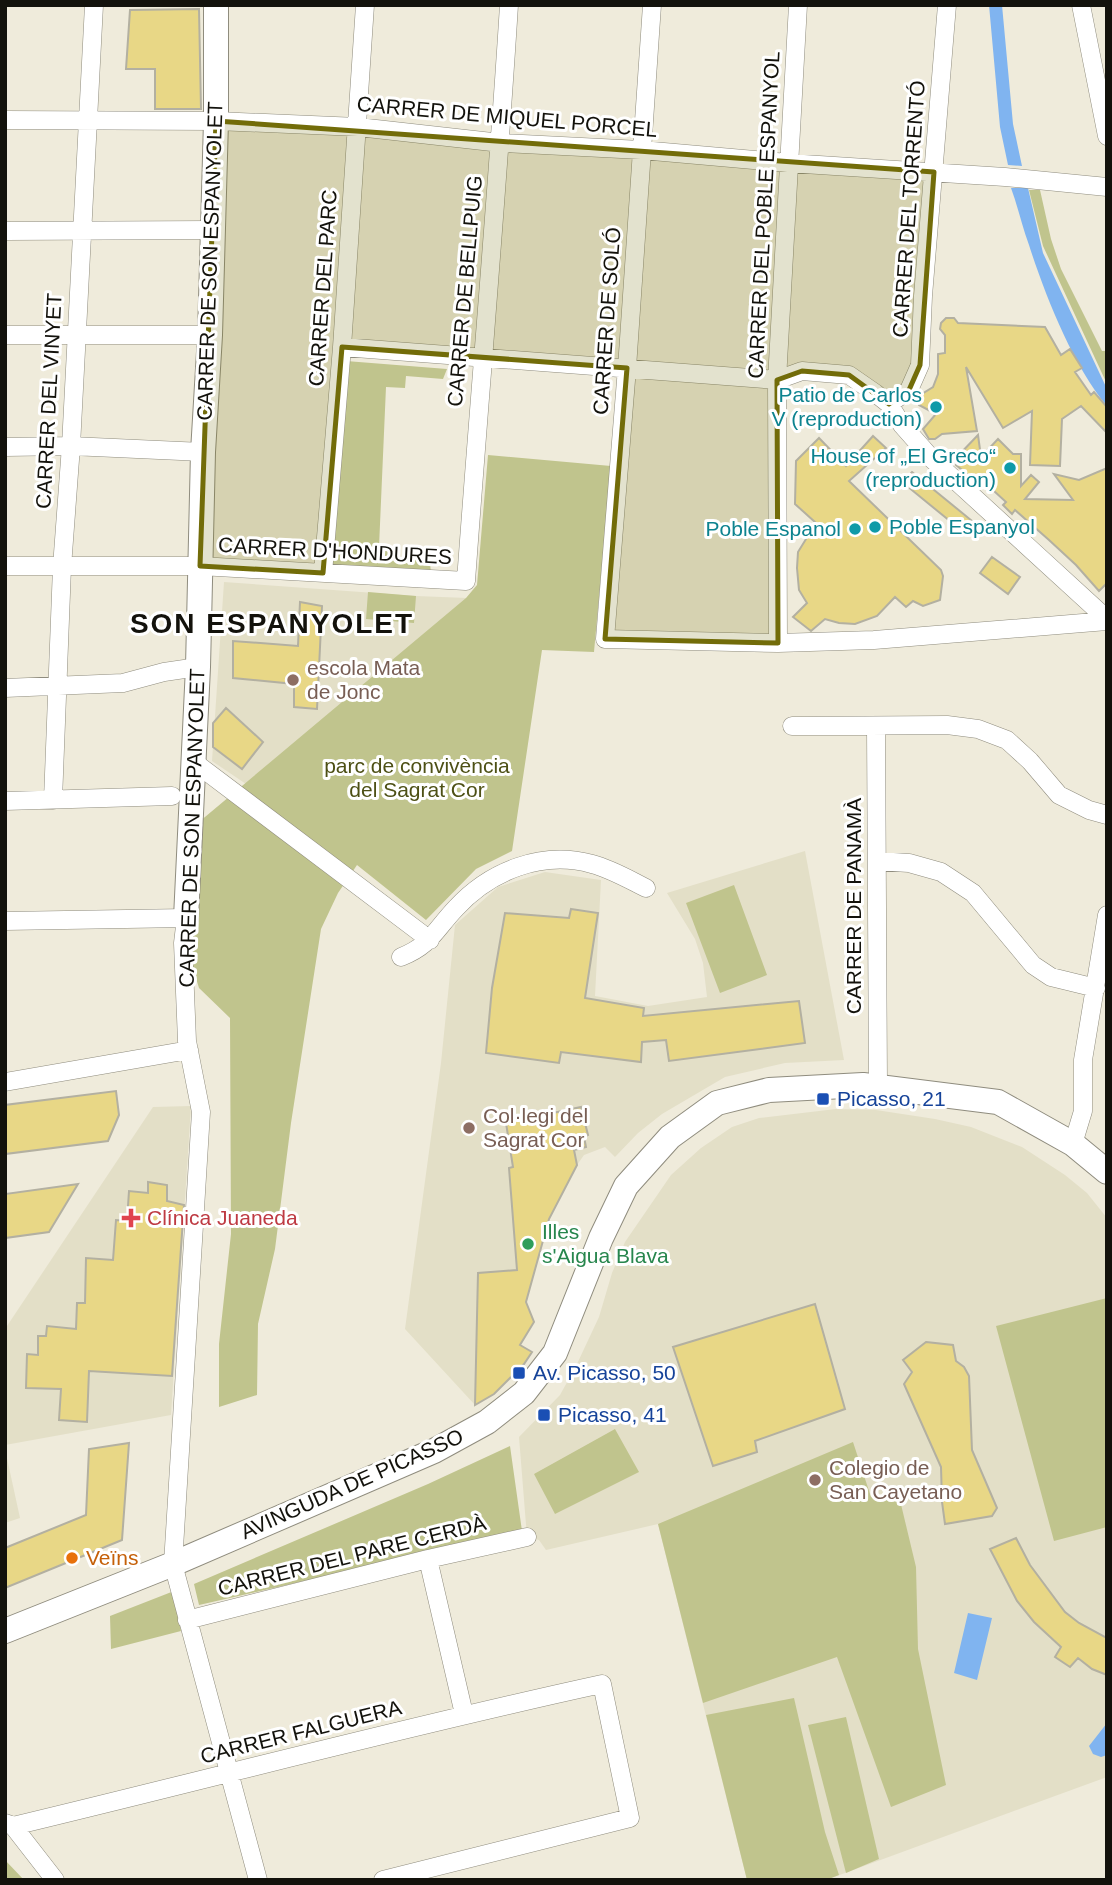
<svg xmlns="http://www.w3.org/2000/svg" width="1112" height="1885" font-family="Helvetica,sans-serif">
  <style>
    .built { fill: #e3dfc7 }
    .green { fill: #c0c48d }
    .water { fill: #80b4f0 }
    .building { fill: #e8d786; stroke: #b3b0a1; stroke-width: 2 }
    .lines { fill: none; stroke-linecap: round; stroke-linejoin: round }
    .street-casing { stroke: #8f8c7e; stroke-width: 19 }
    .secondary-casing { stroke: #8f8c7e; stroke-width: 26 }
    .street { stroke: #fff; stroke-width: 18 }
    .secondary { stroke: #fff; stroke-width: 24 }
    .marked { fill: #726c09; fill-opacity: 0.2; stroke: #726c09; stroke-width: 5; stroke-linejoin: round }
    .culture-dot { fill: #0f9aa8; stroke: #fff; stroke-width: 2.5 }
    .education-dot { fill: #8d6e63; stroke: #fff; stroke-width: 2.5 }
    .transit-dot { fill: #1a4fb4; stroke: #fff; stroke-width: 2.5 }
    .health-dot { fill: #e0444e; stroke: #fff; stroke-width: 2.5 }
    .leisure-dot { fill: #2e9e5b; stroke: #fff; stroke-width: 2.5 }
    .food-dot { fill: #e8710a; stroke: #fff; stroke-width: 2.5 }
    .labels { text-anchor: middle; stroke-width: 6; stroke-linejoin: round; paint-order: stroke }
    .street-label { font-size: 21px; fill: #13120c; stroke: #fff }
    .culture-label { font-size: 21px; fill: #0d838f; stroke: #fff; text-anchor: end }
    .education-label { font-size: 21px; fill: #785e54; stroke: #fff; text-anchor: start }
    .park-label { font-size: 21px; fill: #4d5015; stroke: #fff }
    .transit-label { font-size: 21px; fill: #164399; stroke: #fff; text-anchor: start }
    .health-label { font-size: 21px; fill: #be3a42; stroke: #fff; text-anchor: start }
    .leisure-label { font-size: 21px; fill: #27864d; stroke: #fff; text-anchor: start }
    .food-label { font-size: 21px; fill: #c56008; stroke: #fff; text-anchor: start }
    .district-label { font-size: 28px; font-weight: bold; letter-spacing: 2px; fill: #13120c; stroke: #fff }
  </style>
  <rect width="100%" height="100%" fill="#efebdb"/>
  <path class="built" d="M224 582 416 596 467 598 246 784 212 761Z
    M805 851 844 1060 785 1063 725 1077 662 1114 638 1133 615 1157 605 1147 584 1155 577 1165 574 1150 588 1135 581 1108 507 1123 513 1167 509 1169 517 1270 478 1273 475 1405 405 1329 441 1063 455 925 498 887 545 872 601 880 595 996 648 1006 707 997 703 963 695 939 667 893Z
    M191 1106 171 1415 5 1445V1329L153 1107Z
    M836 1109 876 1110 935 1119 971 1127 1022 1147 1065 1175 1087 1193 1107 1218V1777L826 1880H747L658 1524 546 1550 539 1540 527 1537 519 1437 560 1395 576 1366 599 1317 612 1273 625 1242 671 1175 701 1148 732 1127 759 1118Z
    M5 1449 20 1518 5 1523Z"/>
  <path class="green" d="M1029 190H1040L1051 239 1061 269 1102 351H1107V384L1043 246Z
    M346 361 447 369 443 379 406 376 405 388 386 387 379 547 393 548V558L430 561 431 575 328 569Z
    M488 455 611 466 594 652 542 650 512 851 476 869 426 920 357 865 338 893 321 929 291 1123 275 1249 258 1324 257 1395 219 1407V1344L231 1234 230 1018 199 988 191 962 199 822 466 598 477 585Z
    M368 592 416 596 414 623 366 619Z
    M734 885 767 975 720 993 686 903Z
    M1107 1298V1527L1054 1541 996 1326Z
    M615 1429 639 1472 555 1514 534 1474Z
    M853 1442 871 1497 899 1496 916 1567 918 1649 946 1785 891 1807 837 1657 703 1703 658 1524Z
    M510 1446 522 1531 199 1605 194 1584 428 1484Z
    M174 1591 181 1631 111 1649 110 1616Z
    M794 1698 825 1832 839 1875 826 1880H747L706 1715Z
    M846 1717 879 1859 846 1873 808 1725Z
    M5 1860 24 1880H5Z"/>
  <path class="water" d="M989 5H1002L1013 124 1022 166 1008 165 1000 127Z
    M1011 188H1028L1043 253 1107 389V406C1073 366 1045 295 1029 245 1022 226 1018 207 1011 188Z
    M968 1613 992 1618 977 1680 954 1673Z
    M1107 1723V1755L1101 1757 1093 1754 1089 1746Z"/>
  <path class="building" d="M199 9 201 109H155V69H126L130 10Z
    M946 318H954L958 323 1045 327 1061 355 1070 349 1082 368 1075 372 1091 395 1094 392 1107 407V433L1081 406 1062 419 1060 466 1030 465 1032 411 1003 428 966 367 977 431 942 434 935 439H929L923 429 936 414 919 405 917 397 933 387 938 374V354L945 353V335L940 329 941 323Z
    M978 435 981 457 998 439 1013 454H1021V486L1031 475 1039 482 1025 499 1073 500 1054 474 1079 480 1107 468V583L1099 591 1076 565 1049 540 1015 510 1012 514 1003 505 1006 502 982 480 979 484 956 465V458Z
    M873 436 886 448 849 481 941 570 943 576 940 600 923 606 913 601 906 607 895 597 877 616 855 624 839 623 825 619 811 631 793 617 807 603 799 590 797 568 798 552 816 523 795 504 796 461 819 438 846 466Z
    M912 472 977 525 967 535 902 482Z
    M992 557 1020 577 1008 594 980 573Z
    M300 602 322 606 317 709 294 707V684L233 678V641L298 646Z
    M226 708 263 742 242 769 213 747V723Z
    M571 909 598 913 585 998 644 1008 643 1016 799 1001 805 1043 669 1061 666 1040 642 1042 641 1062 561 1052 559 1063 486 1053 492 988 505 913 569 918Z
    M116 1091 119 1115 108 1141 5 1154V1105Z
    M581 1107 588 1135 584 1137 586 1147 574 1150 577 1165 549 1219 526 1302 534 1322 520 1345 532 1352 524 1364 494 1394 475 1405 478 1273 517 1270 509 1168 513 1167 506 1123Z
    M148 1182 167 1185V1201L184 1205 172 1376 89 1371 87 1422 59 1420 61 1389 26 1388 27 1354 38 1355V1336H46L47 1326 76 1329 77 1303H85L86 1258 113 1260 116 1220 127 1221 129 1191 148 1193Z
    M78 1184 49 1232 5 1238V1194Z
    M815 1304 845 1409 755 1441 757 1452 713 1466 673 1347Z
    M926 1342 953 1345 956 1361 964 1367 969 1376 972 1450 997 1508 992 1516 945 1524 942 1502 941 1467 904 1384 912 1372 903 1360Z
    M129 1443 122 1540 5 1588V1548L86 1515 89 1449Z
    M1016 1538 1030 1565 1065 1612 1079 1623 1107 1638V1675L1092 1669 1078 1658 1070 1667 1055 1657 1061 1647 1034 1622 1017 1601 990 1549Z"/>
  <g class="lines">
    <g class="street-casing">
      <path id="street" d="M652 5 627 368 605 639 778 643 874 640 1107 621
        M1081 5 1107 136
        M5 120 216 121 358 127 501 143 641 150 788 163 1005 177 1107 187
        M5 231 211 230
        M5 335H210
        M342 347 777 380 802 371 849 375 875 393 889 404 902 425 932 459 1107 619
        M889 404 909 390 920 365 923 296 947 5
        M5 447 71 446 203 452
        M5 566H200L466 581C480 389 497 197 509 5
        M323 573 342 347 365 5
        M778 643 777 380 798 5
        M5 688 123 683 164 672 198 667
        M792 726 947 725 978 729 1007 740 1030 761 1059 795 1089 810 1107 815
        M876 726 878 1087
        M194 762 430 940
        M53 800 62 567 71 446 94 5
        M5 801 172 796
        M877 861 909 863 941 872 973 893 1033 965 1051 977 1096 988
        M5 921 186 918 183 943 187 1041 201 1112 173 1564 258 1880
        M401 957C431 945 435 930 456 908 490 871 542 850 592 864 611 869 628 879 646 888
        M5 1082 189 1050
        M1073 1144 1083 1111V1060L1107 915
        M428 1559 464 1714
        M187 1620 428 1559 527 1537
        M5 1823 13 1826 55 1880
        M13 1826C209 1779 404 1727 602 1684L630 1818 383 1880"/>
    </g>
    <g class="secondary-casing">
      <path id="secondary" d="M186 918 198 667 203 452 210 335 216 121V5
        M5 1631 173 1564 434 1451 487 1422 524 1393 555 1353 601 1238 626 1186 670 1137 717 1103 769 1090 863 1085 998 1102 1073 1144 1107 1172"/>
    </g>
    <use href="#street" class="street"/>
    <use href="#secondary" class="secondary"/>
  </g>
  <path class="marked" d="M216 121 934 172 920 365 909 390 889 404 849 375 802 371 777 380 778 643 605 639 627 368 342 347 323 573 200 566Z"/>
  <g class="culture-dot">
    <circle cx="936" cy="407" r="7"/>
    <circle cx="1010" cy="468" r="7"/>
    <circle cx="875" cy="527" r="7"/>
    <circle cx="855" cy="529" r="7"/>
  </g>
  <g class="education-dot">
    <circle cx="293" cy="680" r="7"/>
    <circle cx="469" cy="1128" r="7"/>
    <circle cx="815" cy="1480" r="7"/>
  </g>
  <g class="transit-dot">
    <rect x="816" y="1092" width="14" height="14" rx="3.5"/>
    <rect x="512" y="1366" width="14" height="14" rx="3.5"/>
    <rect x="537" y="1408" width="14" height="14" rx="3.5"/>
  </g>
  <path class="health-dot" d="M127.5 1207.5h7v7h7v7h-7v7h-7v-7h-7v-7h7z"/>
  <circle class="leisure-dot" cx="528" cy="1244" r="7"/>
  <circle class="food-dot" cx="72" cy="1558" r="7"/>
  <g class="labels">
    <g class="street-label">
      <text transform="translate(507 117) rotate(5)" y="7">CARRER DE MIQUEL PORCEL</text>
      <text transform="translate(909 209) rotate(-86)" y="7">CARRER DEL TORRENTÓ</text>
      <text transform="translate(764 215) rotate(-87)" y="7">CARRER DEL POBLE ESPANYOL</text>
      <text transform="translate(210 261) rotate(-88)" y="7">CARRER DE SON ESPANYOLET</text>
      <text transform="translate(323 288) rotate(-86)" y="7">CARRER DEL PARC</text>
      <text transform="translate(465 291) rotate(-85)" y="7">CARRER DE BELLPUIG</text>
      <text transform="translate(607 321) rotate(-86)" y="7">CARRER DE SOLÓ</text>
      <text transform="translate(49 401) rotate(-87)" y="7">CARRER DEL VINYET</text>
      <text transform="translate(335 551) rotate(3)" y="7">CARRER D'HONDURES</text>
      <text transform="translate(192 828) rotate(-88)" y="7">CARRER DE SON ESPANYOLET</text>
      <text transform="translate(854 906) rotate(-90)" y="7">CARRER DE PANAMÀ</text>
      <text transform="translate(352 1484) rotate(-24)" y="7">AVINGUDA DE PICASSO</text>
      <text transform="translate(352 1556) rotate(-14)" y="7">CARRER DEL PARE CERDÀ</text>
      <text transform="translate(301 1732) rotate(-14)" y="7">CARRER FALGUERA</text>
    </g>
    <g class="culture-label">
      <text x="922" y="402">Patio de Carlos<tspan x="922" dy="24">V (reproduction)</tspan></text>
      <text x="996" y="463">House of „El Greco“<tspan x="996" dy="24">(reproduction)</tspan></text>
      <text x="889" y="534" text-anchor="start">Poble Espanyol</text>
      <text x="841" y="536">Poble Espanol</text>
    </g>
    <g class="education-label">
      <text x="307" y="675">escola Mata<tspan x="307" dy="24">de Jonc</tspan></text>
      <text x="483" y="1123">Col·legi del<tspan x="483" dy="24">Sagrat Cor</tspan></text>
      <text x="829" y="1475">Colegio de<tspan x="829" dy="24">San Cayetano</tspan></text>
    </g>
    <g class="park-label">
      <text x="417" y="773">parc de convivència<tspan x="417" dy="24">del Sagrat Cor</tspan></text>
    </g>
    <g class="transit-label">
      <text x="837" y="1106">Picasso, 21</text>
      <text x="533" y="1380">Av. Picasso, 50</text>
      <text x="558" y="1422">Picasso, 41</text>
    </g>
    <g class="health-label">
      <text x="147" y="1225">Clínica Juaneda</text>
    </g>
    <g class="leisure-label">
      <text x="542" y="1239">Illes<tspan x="542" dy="24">s'Aigua Blava</tspan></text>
    </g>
    <g class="food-label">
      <text x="86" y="1565">Veïns</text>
    </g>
    <g class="district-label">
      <text x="272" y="633">SON ESPANYOLET</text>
    </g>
  </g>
  <rect width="1112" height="1885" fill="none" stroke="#13120c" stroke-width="14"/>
</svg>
